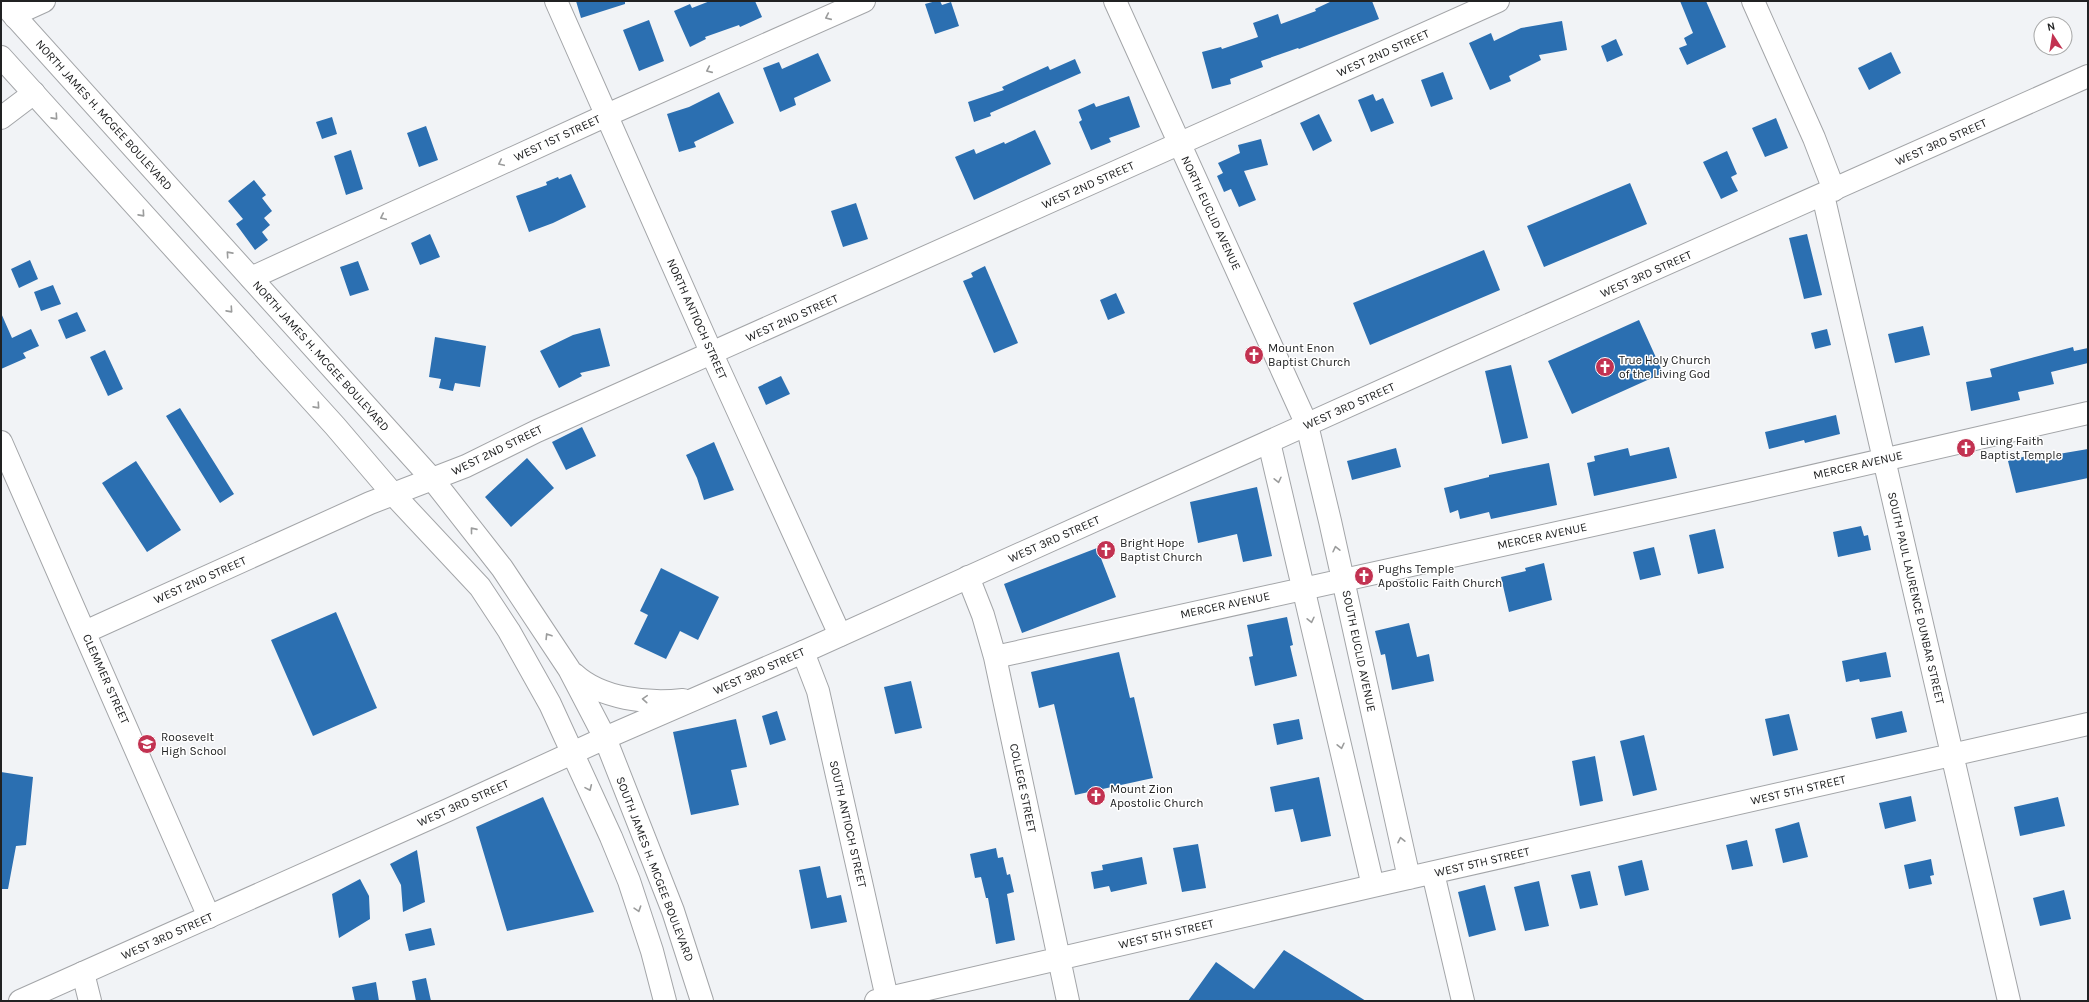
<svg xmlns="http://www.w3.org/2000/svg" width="2089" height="1002" font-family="Karla,sans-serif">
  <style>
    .building { fill: #2b6fb1 }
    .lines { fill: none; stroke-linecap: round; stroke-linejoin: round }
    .minor-casing { stroke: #a3a5a8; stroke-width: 24 }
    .major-casing { stroke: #a3a5a8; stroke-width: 24 }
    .minor { stroke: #fff; stroke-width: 22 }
    .major { stroke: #fff; stroke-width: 22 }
    .oneway { stroke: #9b9c9c }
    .labels { text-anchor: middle; stroke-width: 3; stroke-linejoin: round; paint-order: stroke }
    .street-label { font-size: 12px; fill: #212223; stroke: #fff }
    .poi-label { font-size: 12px; fill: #212223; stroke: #fff; text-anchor: start }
  </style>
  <rect width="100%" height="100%" fill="#f1f3f6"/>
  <path class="building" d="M576 1H625V4L581 18Z
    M710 1H755L762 17 740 27 739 25 705 37 706 39 690 47 674 11 690 4 692 8Z
    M936 1H940L942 5 951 2 959 26 935 34 925 4Z
    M1332 1H1372L1379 19 1299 49 1298 48 1261 61 1263 67 1230 79 1231 84 1212 89 1202 52 1221 47 1222 49 1258 37 1253 23 1278 14 1281 24 1316 11 1315 9Z
    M1680 1H1706L1726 47 1687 65 1679 48 1687 45 1684 38 1693 33Z
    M649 20 664 61 639 71 623 30Z
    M1562 21 1567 50 1539 55 1541 60 1509 76 1511 81 1490 90 1469 43 1491 33 1494 41 1521 28Z
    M1616 39 1623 55 1607 62 1601 46Z
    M1891 52 1901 73 1869 90 1858 68Z
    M818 53 831 81 794 98 796 105 780 112 763 68 779 62 782 69Z
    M1075 59 1081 73 990 113 991 116 974 122 968 102 1004 90 1002 87 1048 66 1050 70Z
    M1443 72 1453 99 1431 107 1421 80Z
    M719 92 734 123 694 142 696 147 679 152 667 114 689 107Z
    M1373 94 1376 101 1383 98 1394 123 1371 132 1358 100Z
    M1129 96 1140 127 1109 138 1111 142 1091 150 1079 122 1082 120 1078 110 1094 103 1096 107Z
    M1319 114 1332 141 1313 151 1300 123Z
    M332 117 337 134 322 139 316 122Z
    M1776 118 1788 148 1765 157 1752 128Z
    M426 126 438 160 419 167 407 133Z
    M1035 130 1051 164 974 200 955 157 974 149 976 154 1004 142 1005 144Z
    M1261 139 1268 165 1244 171 1256 200 1239 207 1231 189 1224 192 1217 176 1223 173 1218 163 1240 153 1238 145Z
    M351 150 363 189 346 195 334 156Z
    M1727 151 1737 174 1731 177 1738 191 1721 199 1703 162Z
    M571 174 586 207 553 223 529 232 516 196 547 185 546 182 558 177 559 179Z
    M254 180 266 195 262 198 272 211 264 218 270 225 262 232 268 240 255 250 236 224 243 219 228 201Z
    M1630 183 1647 224 1544 267 1527 226Z
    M856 203 868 239 843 247 831 211Z
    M430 234 440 257 420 265 411 243Z
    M1807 234 1822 295 1804 299 1789 238Z
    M1484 250 1500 290 1370 345 1353 303Z
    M30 260 38 279 19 288 11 269Z
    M358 261 369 290 350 296 340 267Z
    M985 266 1018 343 994 353 963 281 973 277 971 273Z
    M53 285 61 304 41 311 34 292Z
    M1116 293 1125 313 1108 320 1100 300Z
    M77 312 86 331 66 339 58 320Z
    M1 313 12 338 31 329 39 346 23 353 26 358 1 369Z
    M1639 320 1663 373 1572 414 1548 361Z
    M1923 326 1930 355 1895 363 1888 334Z
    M600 328 610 366 580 373 582 376 559 388 540 351 573 335Z
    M1827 329 1831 345 1815 349 1811 333Z
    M435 337 486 346 480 387 455 383 453 391 439 388 441 379 429 377Z
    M2073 347 2074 351 2088 348V363L2051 372 2054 384 2018 392 2020 400 1971 411 1966 382 1992 377 1990 369Z
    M105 350 123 389 108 396 90 357Z
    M1511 365 1528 438 1502 444 1485 371Z
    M781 376 790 394 766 405 758 387Z
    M180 408 234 494 220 503 166 416Z
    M1836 415 1840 434 1805 443 1804 440 1769 449 1765 432Z
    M582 427 596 456 566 470 552 442Z
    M714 442 734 490 704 500 697 478 686 455Z
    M1669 447 1677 478 1594 496 1587 463 1595 461 1594 456 1628 448 1630 456Z
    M1396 448 1401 467 1352 480 1347 461Z
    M2088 449V478L2016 493 2008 461 2034 454 2035 458Z
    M527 458 554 488 511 527 485 497Z
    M136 461 181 530 147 552 102 483Z
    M1549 463 1557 505 1491 519 1489 512 1460 519 1458 510 1450 513 1444 488 1489 477V475Z
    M1257 487 1272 556 1243 562 1237 534 1198 543 1190 502Z
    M1861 526 1864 536 1868 535 1871 550 1838 557 1833 532Z
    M1715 529 1724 568 1698 574 1689 535Z
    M1654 547 1661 575 1640 580 1633 552Z
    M1097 548 1116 597 1022 633 1004 584Z
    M1544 563 1552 600 1509 612 1501 577 1526 571 1525 568Z
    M661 568 719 597 698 640 680 631 666 659 634 644 648 615 640 611Z
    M336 612 377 708 313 736 271 640Z
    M1287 617 1293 645 1290 646 1297 676 1255 686 1249 657 1253 656 1247 625Z
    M1409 623 1417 657 1429 654 1434 681 1392 690 1385 654 1381 655 1375 631Z
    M1119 652 1130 698 1134 697 1153 778 1075 795 1054 704 1039 708 1031 672Z
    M1886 652 1891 677 1860 682 1859 679 1846 682 1842 661Z
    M911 681 922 728 895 734 884 687Z
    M777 711 786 740 770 745 762 716Z
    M1902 711 1907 732 1876 739 1871 718Z
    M1789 714 1798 750 1773 756 1765 719Z
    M736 719 747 767 731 770 739 805 691 815 673 732Z
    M1299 719 1303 739 1277 745 1273 724Z
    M1644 735 1657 790 1633 796 1620 741Z
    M1595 756 1603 801 1580 806 1572 761Z
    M1 772 33 777 26 845 16 846 8 889H1Z
    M1319 777 1331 836 1301 842 1293 809 1275 812 1270 787Z
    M1911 796 1916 821 1885 829 1879 803Z
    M543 797 594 912 507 931 476 827Z
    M2058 797 2065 826 2020 836 2014 807Z
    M1799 822 1808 857 1783 863 1775 829Z
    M1747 840 1753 866 1732 870 1726 845Z
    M1198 844 1206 888 1182 892 1173 848Z
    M996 848 998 858 1003 857 1007 875 1010 874 1014 892 1007 894 1015 940 996 944 988 898H986L981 877 975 878 970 854Z
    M417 850 425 902 403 912 401 885 390 864Z
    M1142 857 1147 884 1111 892 1109 886 1094 889 1091 872 1103 870 1102 865Z
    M1931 859 1934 875 1930 876 1932 884 1909 889 1904 865Z
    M1642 860 1649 890 1625 896 1618 866Z
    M820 866 827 898 841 895 847 922 811 929 799 870Z
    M1590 871 1598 905 1580 909 1571 875Z
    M360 879 369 896 370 919 339 938 332 894Z
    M1539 881 1549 926 1525 931 1514 887Z
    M1485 885 1496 930 1469 937 1458 892Z
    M2064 890 2071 919 2040 926 2033 898Z
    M431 928 435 945 409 951 405 934Z
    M1284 950 1366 1001H1188L1216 962 1254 989Z
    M426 978 431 1001H416L412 981Z
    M376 982 379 1001H355L352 987Z"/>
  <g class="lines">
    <g class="minor-casing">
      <path id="minor" d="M556 1 712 354 840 635
        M1115 1 1307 425 1330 521 1409 878
        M1753 1 1814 138 1834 190
        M15 17 22 11 44 1
        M1 118 34 93
        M1823 195 2009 1001
        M251 278 607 115 864 1
        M1 442 209 917
        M1269 442 1373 886
        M968 577 983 615 995 657 1068 1001
        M85 632 370 503 466 466 537 431 1498 1
        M803 652 818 691 887 998
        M995 657 1747 491 2088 413
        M1433 873 1463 1001
        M83 973 90 1001
        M876 1001 1373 886 2088 724"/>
    </g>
    <g class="major-casing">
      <path id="major" d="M1 1 433 480 502 568 569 669 605 738 673 911 702 1001
        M1 57 335 426 393 494 480 587 509 631 550 704 611 837 629 881 652 951 665 1001
        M574 674C601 699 648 704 683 700
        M20 1001 448 810 605 738 803 652 1452 359 2088 76"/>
    </g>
    <use href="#minor" class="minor"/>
    <use href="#major" class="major"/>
  </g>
  <defs><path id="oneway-chevron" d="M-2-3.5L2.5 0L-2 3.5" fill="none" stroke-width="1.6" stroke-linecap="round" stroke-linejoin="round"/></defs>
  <g class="oneway">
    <use href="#oneway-chevron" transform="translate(828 17) rotate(156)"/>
    <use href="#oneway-chevron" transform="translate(709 70) rotate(156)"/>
    <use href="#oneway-chevron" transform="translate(55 117) rotate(48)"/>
    <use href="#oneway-chevron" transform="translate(501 163) rotate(155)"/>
    <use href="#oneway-chevron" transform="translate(142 214) rotate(48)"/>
    <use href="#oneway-chevron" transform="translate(383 217) rotate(155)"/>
    <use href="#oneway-chevron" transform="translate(229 254) rotate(-132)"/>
    <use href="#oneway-chevron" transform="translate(230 310) rotate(48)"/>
    <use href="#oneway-chevron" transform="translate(317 406) rotate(48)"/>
    <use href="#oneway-chevron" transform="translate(1278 480) rotate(77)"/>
    <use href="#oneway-chevron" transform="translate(473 530) rotate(-129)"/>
    <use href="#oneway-chevron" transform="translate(1336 549) rotate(-103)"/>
    <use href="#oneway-chevron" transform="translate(1311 620) rotate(77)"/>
    <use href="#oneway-chevron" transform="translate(548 636) rotate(-122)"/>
    <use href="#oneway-chevron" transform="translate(645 699) rotate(-176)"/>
    <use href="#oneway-chevron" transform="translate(1341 746) rotate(77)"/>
    <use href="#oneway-chevron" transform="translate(589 788) rotate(66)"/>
    <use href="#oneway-chevron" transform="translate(1401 840) rotate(-102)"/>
    <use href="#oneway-chevron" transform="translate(638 909) rotate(72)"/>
  </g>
  <defs>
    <g id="church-disc" transform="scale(1)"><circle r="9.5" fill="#c23251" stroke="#fff"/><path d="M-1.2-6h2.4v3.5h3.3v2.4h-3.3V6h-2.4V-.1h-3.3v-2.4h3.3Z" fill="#fff"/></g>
    <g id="school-disc" transform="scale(1)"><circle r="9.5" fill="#c23251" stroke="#fff"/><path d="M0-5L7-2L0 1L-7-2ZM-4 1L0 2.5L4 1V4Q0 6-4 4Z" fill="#fff"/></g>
  </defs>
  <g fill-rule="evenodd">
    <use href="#church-disc" x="1254" y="355"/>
    <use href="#church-disc" x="1605" y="367"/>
    <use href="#church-disc" x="1966" y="448"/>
    <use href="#church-disc" x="1106" y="550"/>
    <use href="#church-disc" x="1364" y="576"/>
    <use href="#school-disc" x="147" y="744"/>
    <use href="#church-disc" x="1096" y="796"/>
  </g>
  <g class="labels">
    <g class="street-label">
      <text transform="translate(1383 53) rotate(-24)" y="4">WEST 2ND STREET</text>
      <text transform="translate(104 115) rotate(48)" y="4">NORTH JAMES H. MCGEE BOULEVARD</text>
      <text transform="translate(557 138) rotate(-25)" y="4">WEST 1ST STREET</text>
      <text transform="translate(1941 142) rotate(-24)" y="4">WEST 3RD STREET</text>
      <text transform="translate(1088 185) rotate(-24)" y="4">WEST 2ND STREET</text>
      <text transform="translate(1211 213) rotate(65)" y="4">NORTH EUCLID AVENUE</text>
      <text transform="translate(1646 274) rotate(-24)" y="4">WEST 3RD STREET</text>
      <text transform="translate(792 318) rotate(-24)" y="4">WEST 2ND STREET</text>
      <text transform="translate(697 319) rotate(66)" y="4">NORTH ANTIOCH STREET</text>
      <text transform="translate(321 356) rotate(48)" y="4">NORTH JAMES H. MCGEE BOULEVARD</text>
      <text transform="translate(1349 406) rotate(-24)" y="4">WEST 3RD STREET</text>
      <text transform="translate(497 450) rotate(-26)" y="4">WEST 2ND STREET</text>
      <text transform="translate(1858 465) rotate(-13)" y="4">MERCER AVENUE</text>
      <text transform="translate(1542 536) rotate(-12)" y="4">MERCER AVENUE</text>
      <text transform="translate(1054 539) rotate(-24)" y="4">WEST 3RD STREET</text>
      <text transform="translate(200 580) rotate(-24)" y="4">WEST 2ND STREET</text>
      <text transform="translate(1916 598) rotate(77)" y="4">SOUTH PAUL LAURENCE DUNBAR STREET</text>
      <text transform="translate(1225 605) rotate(-12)" y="4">MERCER AVENUE</text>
      <text transform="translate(1359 651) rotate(78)" y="4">SOUTH EUCLID AVENUE</text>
      <text transform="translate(759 671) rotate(-24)" y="4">WEST 3RD STREET</text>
      <text transform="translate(106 679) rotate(66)" y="4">CLEMMER STREET</text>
      <text transform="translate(1023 788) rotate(78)" y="4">COLLEGE STREET</text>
      <text transform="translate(1798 790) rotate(-13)" y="4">WEST 5TH STREET</text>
      <text transform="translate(463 803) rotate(-24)" y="4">WEST 3RD STREET</text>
      <text transform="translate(848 824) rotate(77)" y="4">SOUTH ANTIOCH STREET</text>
      <text transform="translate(1482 862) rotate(-13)" y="4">WEST 5TH STREET</text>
      <text transform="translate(655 869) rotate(69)" y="4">SOUTH JAMES H. MCGEE BOULEVARD</text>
      <text transform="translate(1166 934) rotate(-13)" y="4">WEST 5TH STREET</text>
      <text transform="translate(167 936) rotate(-24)" y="4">WEST 3RD STREET</text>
    </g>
    <g class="poi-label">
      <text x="1268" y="352">Mount Enon<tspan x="1268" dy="14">Baptist Church</tspan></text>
      <text x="1619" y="364">True Holy Church<tspan x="1619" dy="14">of the Living God</tspan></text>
      <text x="1980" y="445">Living Faith<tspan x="1980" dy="14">Baptist Temple</tspan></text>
      <text x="1120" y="547">Bright Hope<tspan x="1120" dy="14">Baptist Church</tspan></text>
      <text x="1378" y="573">Pughs Temple<tspan x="1378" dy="14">Apostolic Faith Church</tspan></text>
      <text x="161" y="741">Roosevelt<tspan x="161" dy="14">High School</tspan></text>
      <text x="1110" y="793">Mount Zion<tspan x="1110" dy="14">Apostolic Church</tspan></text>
    </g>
  </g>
  <rect width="2089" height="1002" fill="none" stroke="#212223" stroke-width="4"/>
  <g transform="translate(2053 36) rotate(348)"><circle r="19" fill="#ffffff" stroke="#a6a7a7"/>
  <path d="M0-3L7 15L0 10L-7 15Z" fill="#c23251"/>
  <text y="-6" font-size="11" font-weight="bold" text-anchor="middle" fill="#212223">N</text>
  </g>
</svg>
